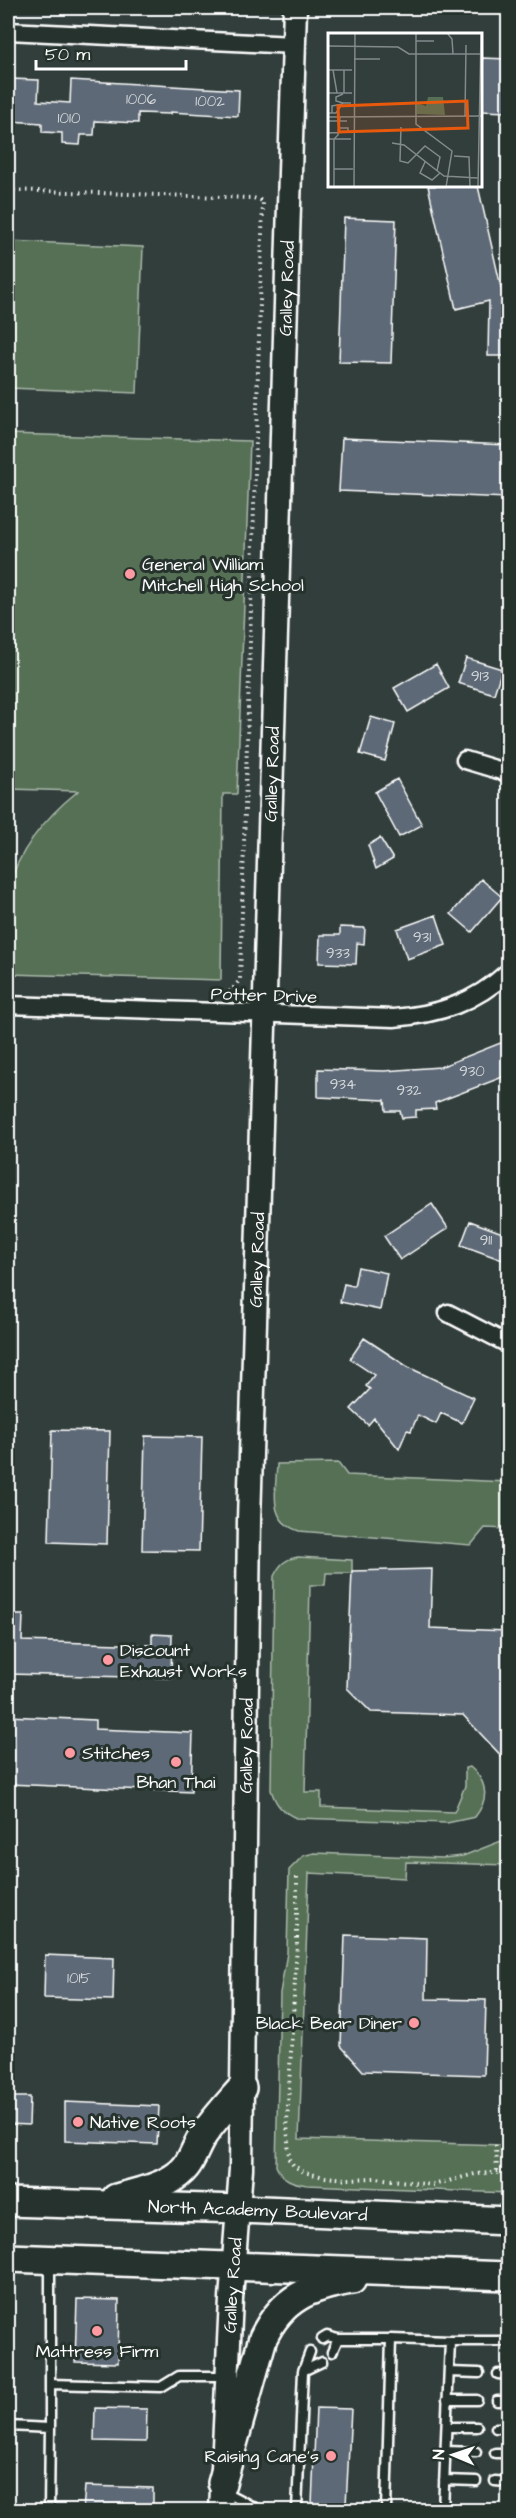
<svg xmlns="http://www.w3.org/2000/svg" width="516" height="2518" font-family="'Architects Daughter',sans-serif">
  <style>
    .green { fill: #567056; stroke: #aab8aa; stroke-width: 1.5 }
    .building { fill: #5d6976; stroke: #fff; stroke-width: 1.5 }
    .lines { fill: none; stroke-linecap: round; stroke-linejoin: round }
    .service-casing { stroke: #fff; stroke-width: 13 }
    .minor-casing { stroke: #fff; stroke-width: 21 }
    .secondary-casing { stroke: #fff; stroke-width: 27 }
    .trunk-casing { stroke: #fff; stroke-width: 32 }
    .path { stroke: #fff; stroke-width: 4; stroke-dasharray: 1.5 4.5; stroke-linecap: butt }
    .service { stroke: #26332d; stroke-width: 8 }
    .minor { stroke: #26332d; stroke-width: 16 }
    .secondary { stroke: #26332d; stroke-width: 22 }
    .trunk { stroke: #26332d; stroke-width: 27 }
    .poi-dot { fill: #ff9aa2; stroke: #26332d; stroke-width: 2 }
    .labels { text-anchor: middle; stroke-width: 6; stroke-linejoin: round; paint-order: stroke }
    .number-label { font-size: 15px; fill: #d6dadd }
    .street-label { font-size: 18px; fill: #fff; stroke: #26332d }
    .poi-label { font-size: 18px; fill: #fff; stroke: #26332d; text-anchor: start }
    .inset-road { fill: none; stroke: #838b8a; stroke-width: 1.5 }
    .view { fill: #e8590c; fill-opacity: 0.15; stroke: #e8590c; stroke-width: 3 }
    .inset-edge { fill: none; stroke: #fff; stroke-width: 3 }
  </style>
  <rect width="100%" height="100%" fill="#313e3c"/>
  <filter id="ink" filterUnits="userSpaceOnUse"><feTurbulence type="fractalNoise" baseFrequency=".0167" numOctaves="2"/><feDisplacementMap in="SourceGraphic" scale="12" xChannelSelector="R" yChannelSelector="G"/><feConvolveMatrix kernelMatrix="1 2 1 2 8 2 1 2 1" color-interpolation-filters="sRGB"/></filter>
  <g filter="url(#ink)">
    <path class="green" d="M8 241 143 247 137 393 8 388Z
      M8 434 250 441 237 794H223L221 980 8 974V889C19 849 47 816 78 791L8 789Z
      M338 1463 347 1475 508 1482V1529L485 1528 471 1545 299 1531C267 1521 276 1491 277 1464Z
      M298 1557 352 1560V1573H326L325 1585H310L305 1792H321V1807L454 1812 465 1786V1768L470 1767C488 1782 489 1799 475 1817L447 1823 296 1818C281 1811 276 1805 271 1790L274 1576C280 1564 285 1559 298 1557Z
      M501 1841 508 1847V1865L406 1862 405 1878 309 1873 299 2139 503 2145V2164H508V2193L307 2185C293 2183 282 2180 276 2166L280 1993 287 1953 289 1870 303 1856 314 1853 442 1858 463 1856Z"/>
    <path class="building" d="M482 58 508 59V112L482 111Z
      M10 79 39 80 38 101 70 103 71 80 239 90 238 116 170 112V114L138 113V123L95 121 94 135H81L80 145 62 144V133L42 132V123L8 121Z
      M428 186H478L508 318V356H488L489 301 456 309Z
      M344 218 396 220 391 363 339 362Z
      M342 438 508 445V498L339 491Z
      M466 658 502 669 494 694 458 683Z
      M436 664 449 688 408 712 394 688Z
      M371 717 395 724 385 761 360 754Z
      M397 779 422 825 399 837 375 792Z
      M380 838 393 859 376 869 368 845Z
      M481 879 502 897 472 932 451 914Z
      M436 915 446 945 407 959 397 929Z
      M340 927 365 928 364 944 357 943 356 964 319 963 320 935H340Z
      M508 1040V1075L435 1103 436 1109 416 1110V1117L402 1118 400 1111H386L385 1100 318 1097V1069L384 1071 440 1067Z
      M432 1204 448 1228 400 1260 384 1236Z
      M470 1221 508 1235V1262L461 1245Z
      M358 1267 387 1273 380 1310 340 1302 344 1284 354 1286Z
      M364 1338 408 1367 474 1398 462 1423 441 1413 436 1424 418 1415 411 1431 407 1430 399 1449 374 1418 368 1425 351 1409 370 1389 366 1386 374 1375 350 1359Z
      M52 1430 110 1431 107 1544 49 1542Z
      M145 1436 202 1437 199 1551 142 1550Z
      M432 1569 430 1628 508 1631V1763L463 1715 371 1712 347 1688 352 1571Z
      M8 1615H23L22 1641 152 1645V1634L172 1635 171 1678 8 1674Z
      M8 1716 95 1720V1729L193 1733 191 1792 8 1784Z
      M345 1935 427 1938 426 1999 486 2000 484 2075 363 2071 341 2046Z
      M45 1955 114 1958 113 2000 44 1998Z
      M8 2097H30L29 2125 8 2124Z
      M65 2102 159 2106 157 2144 65 2141Z
      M77 2299 119 2300 118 2363 75 2362Z
      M95 2408 147 2409 146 2442 94 2441Z
      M316 2408 351 2409 346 2505 312 2504Z
      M85 2486 153 2488V2511H83Z"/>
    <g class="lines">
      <g class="service-casing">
        <path id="service" d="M322 2339 327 2336 338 2339H391
          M332 2352 338 2339
          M303 2371 322 2362
          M449 2372 479 2373
          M498 2374 508 2375
          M50 2384 161 2387 179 2376H226
          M447 2400H477
          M497 2401H508
          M8 2426 50 2428 49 2510
          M447 2427H477
          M50 2428V2263
          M496 2428H508
          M446 2451 476 2452
          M495 2453H508
          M444 2480 476 2481
          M495 2481 508 2482
          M225 2492 259 2510
          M297 2510 303 2371 310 2352
          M386 2510 391 2339 450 2341
          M443 2510 450 2341H508"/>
      </g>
      <g class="minor-casing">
        <path id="minor" d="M8 31 294 45
          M465 760 508 773
          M8 1005 394 1018C440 1014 474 1003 508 972
          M448 1313 508 1344"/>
      </g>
      <g class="secondary-casing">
        <g id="secondary">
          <path id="s1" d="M221 2510 231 2299 241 2169 249 1520 295 8"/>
        </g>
      </g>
      <g class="trunk-casing">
        <g id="trunk">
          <path d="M116 2198C133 2193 152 2190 168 2181 193 2168 191 2153 204 2134 215 2118 229 2103 242 2088"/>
          <path id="s2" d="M8 2202 240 2209 508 2221"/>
          <path d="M8 2258 508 2276"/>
          <path d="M222 2483 263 2338C282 2298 309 2287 352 2280"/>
        </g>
      </g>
      <path class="path" d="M8 190 253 198 263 201 240 980 231 991 218 993
        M297 1877V1944L287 2122 289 2159 294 2166 304 2172 324 2177 348 2179 376 2178 433 2185 475 2174 508 2172
        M496 2145 497 2171"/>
      <use href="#service" class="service"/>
      <use href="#minor" class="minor"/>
      <use href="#secondary" class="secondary"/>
      <use href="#trunk" class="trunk"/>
    </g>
  </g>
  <g class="poi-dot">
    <circle cx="130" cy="574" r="6"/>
    <circle cx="108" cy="1660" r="6"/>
    <circle cx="70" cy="1753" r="6"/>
    <circle cx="176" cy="1762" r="6"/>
    <circle cx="414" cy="2023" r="6"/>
    <circle cx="78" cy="2122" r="6"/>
    <circle cx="97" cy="2331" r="6"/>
    <circle cx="331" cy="2456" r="6"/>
  </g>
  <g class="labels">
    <g class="number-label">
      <text x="141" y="104">1006</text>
      <text x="210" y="106">1002</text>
      <text x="69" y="123">1010</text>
      <text x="480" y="681">913</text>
      <text x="422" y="942">931</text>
      <text x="338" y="958">933</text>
      <text x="472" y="1076">930</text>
      <text x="343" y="1089">934</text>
      <text x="409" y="1095">932</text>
      <text x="486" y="1245">911</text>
      <text x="79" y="1983">1015</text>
    </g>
    <g class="street-label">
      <text dy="6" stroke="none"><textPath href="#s1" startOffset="2223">Galley Road</textPath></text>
      <text dy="6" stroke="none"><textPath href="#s1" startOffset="1737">Galley Road</textPath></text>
      <text transform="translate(264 995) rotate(2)" y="6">Potter Drive</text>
      <text dy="6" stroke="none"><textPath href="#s1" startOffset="1251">Galley Road</textPath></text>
      <text dy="6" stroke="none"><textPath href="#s1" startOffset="765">Galley Road</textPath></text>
      <text dy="6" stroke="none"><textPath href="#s2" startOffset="250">North Academy Boulevard</textPath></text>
      <text dy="6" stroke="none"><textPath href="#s1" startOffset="225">Galley Road</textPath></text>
    </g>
    <g class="poi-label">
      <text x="142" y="570">General William<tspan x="142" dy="21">Mitchell High School</tspan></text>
      <text x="120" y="1656">Discount<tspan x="120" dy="21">Exhaust Works</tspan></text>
      <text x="82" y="1759">Stitches</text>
      <text x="176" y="1788" text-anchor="middle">Bhan Thai</text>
      <text x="402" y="2029" text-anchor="end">Black Bear Diner</text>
      <text x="90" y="2128">Native Roots</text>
      <text x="97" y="2357" text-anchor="middle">Mattress Firm</text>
      <text x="319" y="2462" text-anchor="end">Raising Cane's</text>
    </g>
  </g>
  <g transform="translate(328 33)">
    <rect width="154" height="154" fill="#313e3c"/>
    <path d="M100 64H115L117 82 89 81V70L98 73Z" fill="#567056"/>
    <path class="inset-road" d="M88 0V91L124 118 118 154M119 0 124 6 125 21M88 8H106M0 13 70 14 81 21H154M26 26H52M0 37H24M5 37 9 60M0 60H24M16 60V37M15 70 8 68V64L15 61M0 80H8L15 70H23M4 80V73L15 71M137 83 138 12M0 84 155 83M0 88H19M73 94 72 128 80 130 97 113 112 124 109 138M0 100 20 99V95H10M0 106H23M6 106 10 102 12 84M64 110 76 112 116 143 150 145M126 123 141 124 142 154M97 129 92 140 104 147 112 140M6 136H25M6 154V106M26 154 27 0M150 154 153 0"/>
    <path class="view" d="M139 68 140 95 11 99 10 73Z"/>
    <rect width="154" height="154" class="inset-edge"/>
  </g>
  <rect width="516" height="2518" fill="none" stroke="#26332d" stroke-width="30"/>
  <rect x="15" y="15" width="486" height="2488" fill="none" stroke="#fff" stroke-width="2" filter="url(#ink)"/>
  <g transform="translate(453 2455) rotate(272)" stroke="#26332d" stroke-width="4.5" paint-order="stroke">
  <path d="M0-4.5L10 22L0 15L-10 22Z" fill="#ffffff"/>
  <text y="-9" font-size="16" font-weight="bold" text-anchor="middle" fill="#ffffff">N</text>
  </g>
  <path d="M36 60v9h150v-9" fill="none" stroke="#ffffff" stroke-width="3"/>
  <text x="45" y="60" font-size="18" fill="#ffffff" stroke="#26332d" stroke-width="4.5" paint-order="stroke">50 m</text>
</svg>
